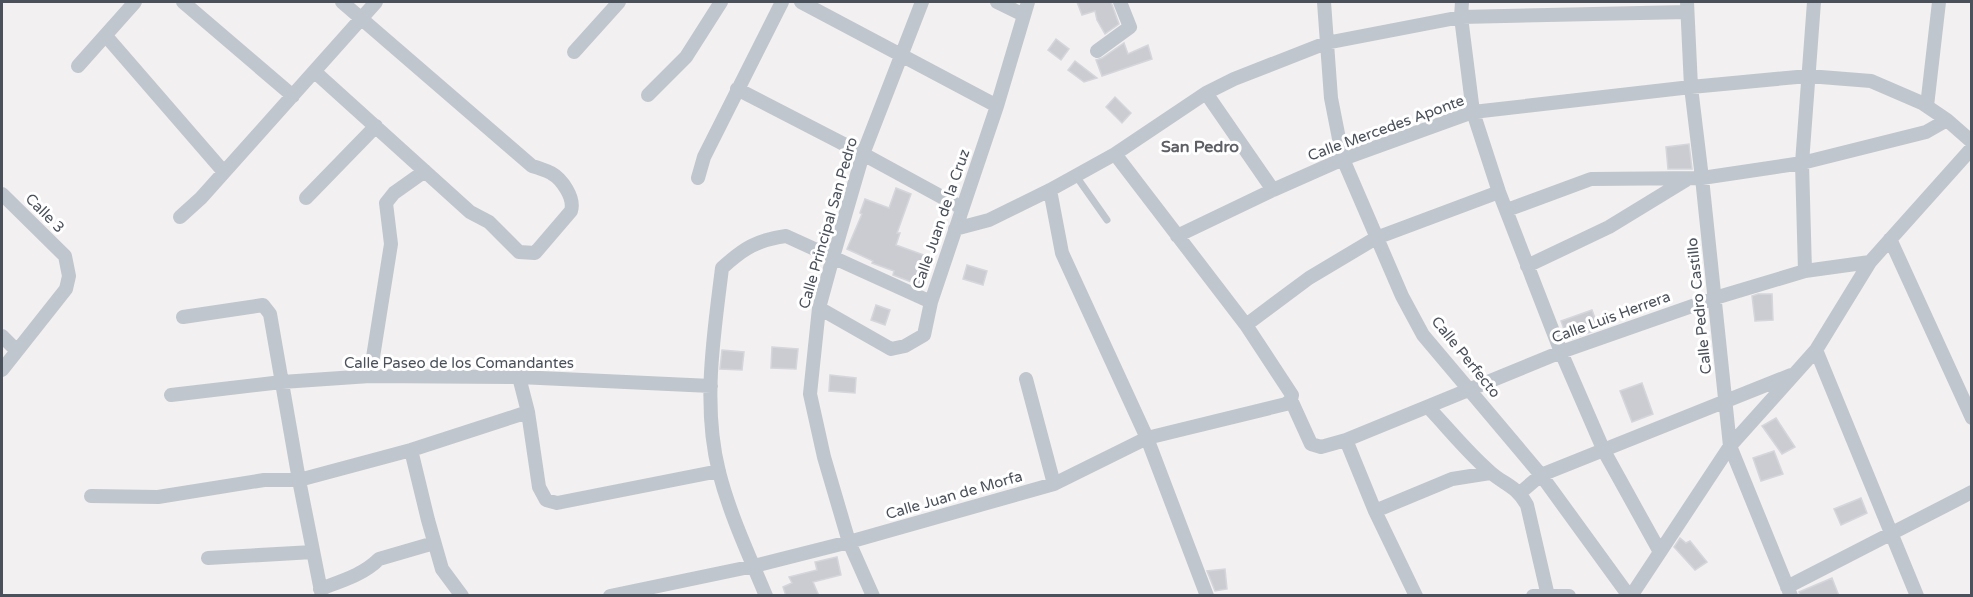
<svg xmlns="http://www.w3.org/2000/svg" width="1973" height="597" font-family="'Varela Round',sans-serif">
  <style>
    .building { fill: #cbccd2; stroke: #d5d6db; stroke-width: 1.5 }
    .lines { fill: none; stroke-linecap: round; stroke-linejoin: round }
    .service { stroke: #c0c6cd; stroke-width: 7 }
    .minor { stroke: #c0c6cd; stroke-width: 14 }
    .labels { text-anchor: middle; stroke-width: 6; stroke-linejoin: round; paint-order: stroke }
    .street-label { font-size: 15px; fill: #4a515b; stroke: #fff }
    .neighbourhood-label { font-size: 16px; font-weight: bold; fill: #5d5f64; stroke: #fff }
  </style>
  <rect width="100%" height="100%" fill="#f2f0f0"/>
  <path class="building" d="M1077 2H1111L1119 24 1105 34 1097 20 1095 11 1082 15Z
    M1056 39 1069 49 1061 60 1048 50Z
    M1124 43 1128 54 1148 45 1152 59 1102 76 1096 60 1102 58Z
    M1075 61 1097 78 1084 82 1068 70Z
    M1115 97 1131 113 1122 123 1106 107Z
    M1689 144 1692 169H1668L1666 147Z
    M896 188 911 194 897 233H900L896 245 932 258 922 286 893 275 894 271 872 263 873 261 847 249 862 214 860 213 865 199 889 208Z
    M967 265 987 271 983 285 963 279Z
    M1758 294H1772L1773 320 1755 321 1752 296Z
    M876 305 890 310 885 325 871 320Z
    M1592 310 1599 329 1568 340 1561 321Z
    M772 347 798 349 796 369 771 368Z
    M722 350 744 352 742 370 720 369Z
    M830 375 856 378 855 393 829 391Z
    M1642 383 1653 414 1632 422 1620 391Z
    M1776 418 1795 447 1782 454 1762 426Z
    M1774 451 1783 474 1761 481 1753 458Z
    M1861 498 1867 513 1841 525 1834 509Z
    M1680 538 1686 543 1690 541 1707 562 1695 570 1674 547Z
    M837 557 841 575 813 582 819 596H786L783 587 792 583 789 577 817 570 815 562Z
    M1225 569 1227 589 1215 591 1207 571Z
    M1832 578 1839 596H1800L1799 592Z"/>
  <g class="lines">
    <path class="service" d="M1076 176 1107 220"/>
    <path class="minor" d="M183 2 293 96
      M801 2 997 106
      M997 2 1024 15
      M1324 2 1331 98 1343 159 1402 296 1423 335 1541 475 1629 596
      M1462 2 1461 17 1473 112 1499 192 1561 352 1604 451 1660 552
      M1687 2 1691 87 1702 178 1730 446 1791 596
      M106 36 223 171
      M1097 51 1130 27 1120 2
      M574 52 619 2
      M78 66 135 2
      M315 72 470 212 489 222 519 252 535 253 571 211C575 198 562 179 551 173 545 170 539 168 532 166L342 2
      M737 89 863 154 962 208
      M1206 93 1273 190
      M648 95 686 57 721 2
      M1927 106 1939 2
      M698 178 704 157 782 2
      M1050 190 1062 253 1147 438 1207 596
      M2 194 65 256 69 276 66 289 2 370
      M306 198 376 126
      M1507 210 1591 179 1702 178 1802 163 1926 132 1947 120
      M180 217 201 198 376 2
      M955 229 989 220 1050 190 1115 154 1206 93 1234 79 1326 43 1461 17 1687 12
      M1177 236 1273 190 1343 159 1473 112 1691 87 1808 76 1871 81 1922 103 1947 120 1972 142
      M1890 239 1972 418
      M1527 266 1609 227 1686 180
      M1805 271 1802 163 1814 2
      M819 308 891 349 905 346 924 335 931 302 997 106 1028 2
      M183 317 263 305 270 314 299 480 411 450 528 412
      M1246 325 1309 278 1376 238 1499 192
      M2 336 17 351
      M1816 350 1917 596
      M370 376 391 244 386 203 394 193 425 171
      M519 377 528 412 539 487 546 500 557 503 719 471
      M1026 379 1054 484
      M171 395 282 382 370 376 519 377 711 386
      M1291 400 1311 444 1321 447 1346 440 1561 352 1715 298 1805 271 1870 262
      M1428 407C1448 428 1467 452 1489 471 1504 485 1515 484 1527 505L1548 596
      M1346 440 1375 511
      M411 450 428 520 442 569 462 596
      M1520 493 1541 475 1791 375
      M91 496 158 497 264 480H299L322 596
      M208 558 313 552
      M1787 587 1972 492
      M320 589C341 581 363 575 379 559L434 543
      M610 596 754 566 849 542 1054 484 1147 438 1286 404 1291 400 1292 395 1246 325 1115 154
      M766 596C749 555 730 515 719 472 702 405 714 334 722 268 744 248 757 240 786 236L931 302
      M873 596 849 542 824 457 810 394 819 308 833 257 863 154 922 2
      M1416 596 1375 511 1452 479 1490 473
      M1533 596H1569
      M1631 596 1730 446 1816 350 1870 262 1972 148"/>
  </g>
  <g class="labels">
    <g class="street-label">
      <text transform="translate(1386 128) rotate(-20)" y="5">Calle Mercedes Aponte</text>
      <text transform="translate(45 213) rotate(45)" y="5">Calle 3</text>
      <text transform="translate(941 219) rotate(-71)" y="5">Calle Juan de la Cruz</text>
      <text transform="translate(828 223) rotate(-74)" y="5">Calle Principal San Pedro</text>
      <text transform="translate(1699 306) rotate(-96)" y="5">Calle Pedro Castillo</text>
      <text transform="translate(1611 317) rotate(-20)" y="5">Calle Luis Herrera</text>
      <text transform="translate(1466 357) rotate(51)" y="5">Calle Perfecto</text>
      <text x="459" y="368">Calle Paseo de los Comandantes</text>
      <text transform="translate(954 495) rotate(-16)" y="5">Calle Juan de Morfa</text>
    </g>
    <g class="neighbourhood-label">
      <text x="1200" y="152">San Pedro</text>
    </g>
  </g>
  <rect width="1973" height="597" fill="none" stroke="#4a515b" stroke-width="6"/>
</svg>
